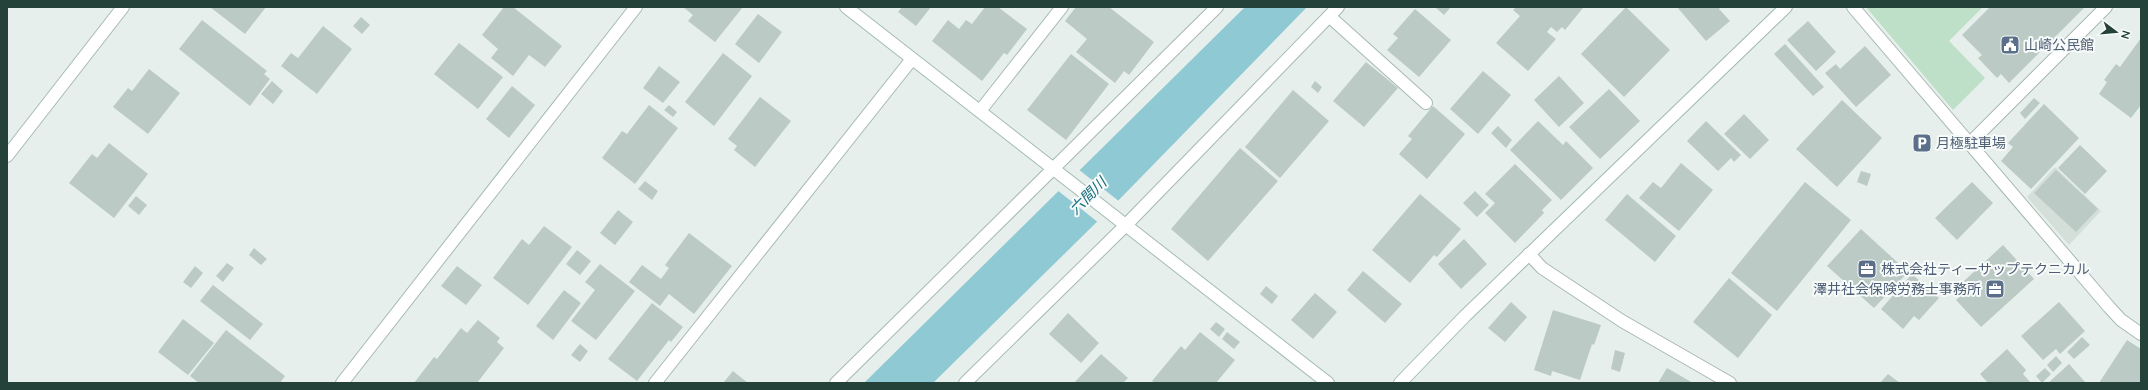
<svg xmlns="http://www.w3.org/2000/svg" width="2148" height="390" font-family="'Nunito Sans','Noto Sans JP',sans-serif">
  <style>
    .built { fill: #d4dfda }
    .green { fill: #bfe0c8 }
    .water { fill: #8ec9d4 }
    .pier { fill: #e6efeb }
    .building { fill: #bbcac4 }
    .lines { fill: none; stroke-linecap: round; stroke-linejoin: round }
    .street-casing { stroke: #a8b8b2; stroke-width: 14 }
    .secondary-casing { stroke: #a4bbb3; stroke-width: 14 }
    .street { stroke: #fff; stroke-width: 12 }
    .secondary { stroke: #fff; stroke-width: 12 }
    .labels { text-anchor: middle; stroke-width: 4; stroke-linejoin: round; paint-order: stroke }
    .service-label { font-size: 14px; fill: #4e5e75; stroke: #f7fbf9; text-anchor: start }
    .water-label { font-size: 15px; font-style: italic; fill: #1c6f80; stroke: #f7fbf9 }
  </style>
  <rect width="100%" height="100%" fill="#e6efeb"/>
  <path class="built" d="M2055 167 2101 211 2069 245 2027 197Z"/>
  <path class="green" d="M1866 7H1983L1949 41 1985 78 1953 110Z"/>
  <path class="water" d="M1245 7H1307L1110 209 933 383H864Z"/>
  <path class="pier" d="M1078 169 1120 202 1099 223 1057 190Z"/>
  <path class="building" d="M210 7H266L245 34Z
    M504 7H513L562 46 545 67 529 55 513 76 491 58 498 49 482 35Z
    M683 7H743L715 42 688 21 693 15Z
    M902 7H931L916 26 898 12Z
    M985 7H998L1027 29 1007 55 1004 53 982 81 932 41 948 20 959 29 966 20 972 24Z
    M1076 7H1109L1154 42 1129 75 1124 71 1115 83 1076 52 1087 39 1065 21Z
    M1435 7H1451L1444 15Z
    M1516 7H1582L1583 8 1565 30 1562 27 1557 32 1551 27 1547 32 1556 39 1528 71 1496 43 1520 16 1513 10Z
    M1626 7 1670 50 1624 97 1581 54Z
    M1677 7H1721L1719 9 1730 21 1706 41Z
    M1990 7H2085L2009 83 2001 74 1997 78 1978 58 1982 55 1962 35Z
    M1415 9 1451 40 1419 77 1387 50 1398 38 1393 34Z
    M758 14 782 32 759 63 735 44Z
    M361 17 370 25 362 34 353 26Z
    M202 20 267 71 264 74 270 79 250 106 179 49Z
    M1808 21 1836 52 1816 71 1787 40Z
    M323 26 352 49 317 94 281 66 291 53 298 58Z
    M2141 38V105L2131 118 2099 94 2107 82 2104 80 2116 64 2120 67Z
    M459 43 503 77 478 109 434 74Z
    M1785 44 1824 87 1813 96 1774 54Z
    M1865 46 1891 75 1856 107 1825 73 1836 64 1840 69Z
    M723 53 752 76 714 126 685 102Z
    M1071 54 1109 84 1066 140 1027 110Z
    M1366 62 1398 88 1364 127 1333 101Z
    M659 66 680 82 663 103 643 88Z
    M149 69 180 93 148 134 113 107 128 88 132 91Z
    M1483 71 1511 95 1478 134 1450 109Z
    M1559 76 1584 103 1559 127 1534 100Z
    M272 81 283 91 273 104 261 94Z
    M1315 81 1322 87 1318 93 1311 87Z
    M512 86 535 105 509 138 486 119Z
    M1609 89 1640 121 1600 159 1569 127Z
    M1293 90 1329 121 1280 178 1245 147Z
    M760 97 791 121 755 167 734 150 737 146 728 139Z
    M2034 98 2040 103 2025 119 2020 113Z
    M1842 100 1882 138 1837 187 1796 149Z
    M2044 104 2079 138 2031 189 2001 161 2013 147 2008 143Z
    M649 105 678 128 635 184 602 158 622 131 627 134Z
    M669 105 677 112 673 117 664 110Z
    M1433 106 1465 134 1427 179 1399 154 1412 139 1408 136Z
    M1744 114 1769 140 1750 159 1724 134Z
    M1538 121 1563 145 1566 141 1593 168 1561 200 1510 150Z
    M1706 121 1741 155 1734 162 1731 158 1718 171 1687 141Z
    M1498 126 1512 140 1506 148 1491 133Z
    M109 143 148 174 114 218 69 183 92 154 97 158Z
    M2080 145 2107 171 2085 194 2058 168Z
    M1240 148 1278 181 1208 261 1171 229Z
    M1681 163 1713 190 1679 231 1639 198 1653 182 1661 188Z
    M1515 164 1552 200 1542 210 1544 213 1515 243 1485 213 1495 203 1485 194Z
    M2056 170 2098 209 2076 232 2034 193Z
    M1861 171 1871 174 1867 186 1857 182Z
    M645 181 658 191 652 200 638 189Z
    M1805 182 1851 220 1777 311 1731 273Z
    M1972 182 1993 203 1957 240 1935 218Z
    M1475 191 1489 205 1477 217 1463 203Z
    M1420 194 1461 229 1437 257 1434 255 1410 283 1372 250Z
    M1627 194 1676 236 1655 262 1605 220Z
    M136 196 147 205 139 215 128 206Z
    M618 210 633 222 615 245 600 233Z
    M544 226 572 247 528 305 493 278 522 239 529 245Z
    M1861 229 1908 272 1874 308 1827 266Z
    M689 233 732 266 694 314 669 294 660 306 629 282 642 265 661 279 669 268 665 265Z
    M1464 239 1487 264 1461 289 1438 264Z
    M2003 245 2034 279 1981 327 1956 300 1970 287 1964 281Z
    M254 248 267 259 261 265 249 255Z
    M577 250 591 261 580 275 566 264Z
    M227 263 234 268 223 282 216 276Z
    M600 264 635 291 596 340 571 321 595 290 585 282Z
    M195 266 203 273 191 288 183 282Z
    M457 266 482 285 466 305 441 286Z
    M1363 271 1402 304 1385 323 1347 290Z
    M1912 274 1939 298 1919 320 1914 316 1903 329 1881 309Z
    M1729 278 1772 315 1738 358 1693 322Z
    M213 285 263 324 250 340 200 301Z
    M1266 286 1278 296 1272 304 1260 294Z
    M564 290 581 303 553 340 536 326Z
    M1315 293 1337 312 1313 339 1291 320Z
    M1511 302 1527 317 1505 342 1488 328Z
    M2059 302 2085 331 2060 354 2056 349 2043 360 2021 336Z
    M652 303 683 327 671 342 669 340 637 381 608 359Z
    M1553 310 1601 325 1594 345 1592 344 1580 380 1552 371 1551 376 1534 370Z
    M1068 313 1099 343 1081 363 1049 334Z
    M183 319 214 343 188 375 158 352Z
    M478 320 500 338 497 342 504 348 477 383H414L434 357 437 359 461 328 467 333Z
    M1216 322 1225 329 1219 337 1210 329Z
    M226 330 285 376 280 383H199L190 376Z
    M1200 332 1235 360 1216 383H1155L1152 381 1181 346 1185 350Z
    M1227 332 1240 342 1234 349 1222 339Z
    M2082 337 2090 345 2074 359 2067 352Z
    M2127 340 2141 349V383H2099Z
    M580 344 588 351 580 362 571 355Z
    M2007 349 2026 370 2023 374 2031 383H1988L1980 374Z
    M1615 350 1625 353 1620 372 1611 369Z
    M1101 354 1128 378 1123 383H1074Z
    M2056 356 2062 363 2053 372 2047 365Z
    M2069 364 2086 383H2048Z
    M1667 368 1693 383H1658Z
    M2045 368 2051 374 2042 383 2036 376Z
    M733 371 748 383H723Z
    M1888 374 1900 383H1880Z"/>
  <g class="lines">
    <g class="street-casing">
      <path id="street" d="M1853 7 2109 307 2121 320 2141 334
        M1329 16 1426 103
        M980 111 1062 7
        M1969 144 2106 7
        M7 156 123 7
        M1529 254 1542 268 1622 321 1730 383
        M342 383 636 7
        M655 383 912 59
        M836 383 1217 7
        M965 383 1126 225 1338 7"/>
    </g>
    <g class="secondary-casing">
      <path id="secondary" d="M846 7 1328 383
        M1400 383 1465 316 1786 7"/>
    </g>
    <use href="#street" class="street"/>
    <use href="#secondary" class="secondary"/>
  </g>
  <defs>
    <g id="civic-square" transform="scale(1)"><rect x="-9" y="-9" width="18" height="18" rx="4" fill="#5c6f8a" stroke="#f7fbf9"/><path d="M-.6-6.5H3V-4.5H.6V-3L4-1V1h2V6H-6V1h2V-1L-.6-3ZM-1.2 2.5V6h2.4V2.5Z" fill="#fff"/></g>
    <g id="parking-square" transform="scale(1)"><rect x="-9" y="-9" width="18" height="18" rx="4" fill="#5c6f8a" stroke="#f7fbf9"/><path d="M-3.5-5.5H1a3.5 3.5 0 0 1 0 7H-1V5.5H-3.5ZM-1-3.4V-.6H.8a1.4 1.4 0 0 0 0-2.8Z" fill="#fff"/></g>
    <g id="office-square" transform="scale(1)"><rect x="-9" y="-9" width="18" height="18" rx="4" fill="#5c6f8a" stroke="#f7fbf9"/><path d="M-6-3h4V-5.5h4V-3h4V5H-6ZM-1-4.5V-3h2v-1.5ZM-6 0V1H6V0Z" fill="#fff"/></g>
  </defs>
  <g fill-rule="evenodd">
    <use href="#civic-square" x="2010" y="45"/>
    <use href="#parking-square" x="1922" y="143"/>
    <use href="#office-square" x="1867" y="269"/>
    <use href="#office-square" x="1995" y="289"/>
  </g>
  <g class="labels">
    <g class="service-label">
      <text x="2024" y="50">山崎公民館</text>
      <text x="1936" y="148">月極駐車場</text>
      <text x="1881" y="274">株式会社ティーサップテクニカル</text>
      <text x="1981" y="294" text-anchor="end">澤井社会保険労務士事務所</text>
    </g>
    <g class="water-label">
      <text transform="translate(1088 196) rotate(-45)" y="5">六間川</text>
    </g>
  </g>
  <rect width="2148" height="390" fill="none" stroke="#24423a" stroke-width="16"/>
  <g transform="translate(2116 32) rotate(106)" stroke="#f7fbf9" stroke-width="3" paint-order="stroke">
  <path d="M0-3L7 15L0 10L-7 15Z" fill="#24423a"/>
  <text y="-6" font-size="11" font-weight="bold" text-anchor="middle" fill="#24423a">N</text>
  </g>
</svg>
